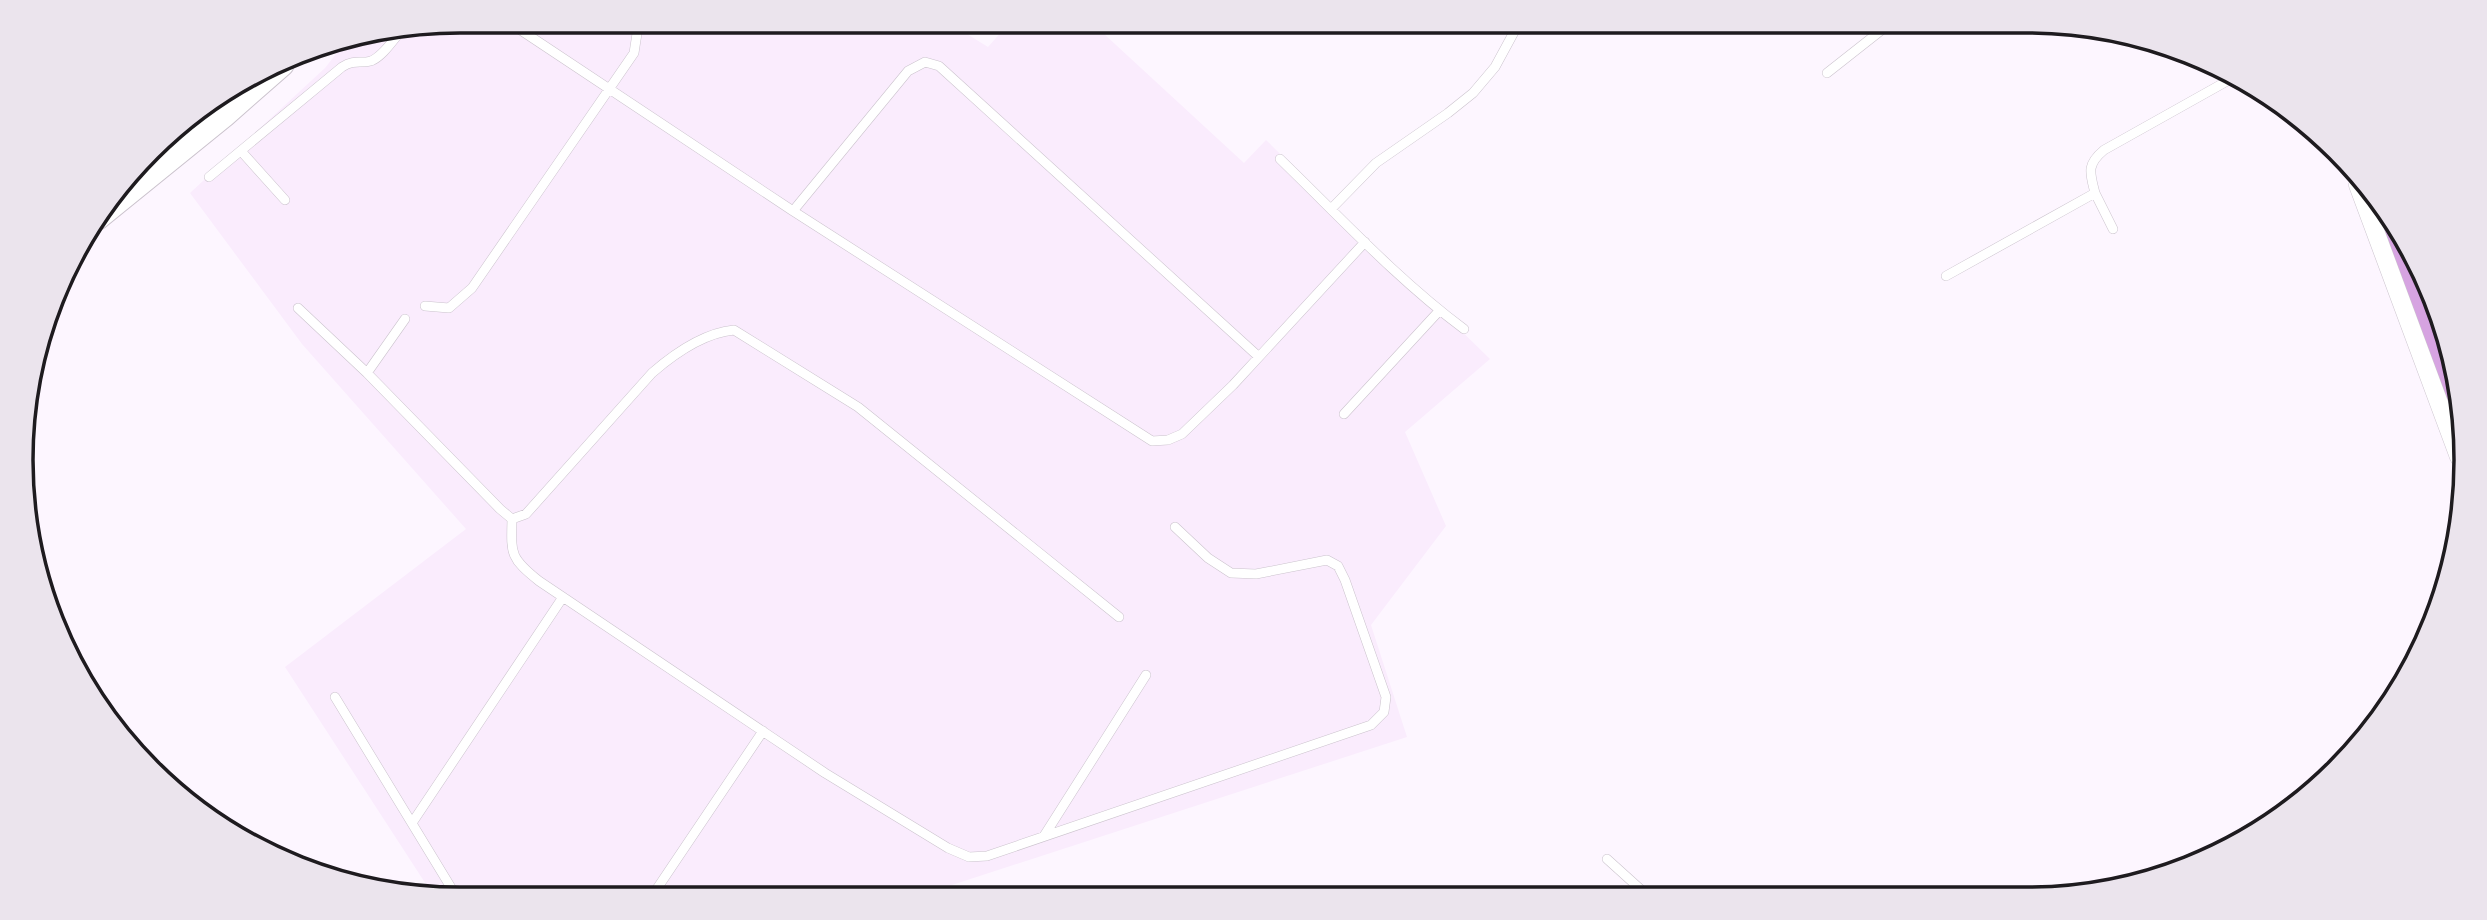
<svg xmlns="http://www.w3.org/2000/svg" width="2487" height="920" font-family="'Fira Sans Condensed',sans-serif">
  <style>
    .built { fill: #faecfd }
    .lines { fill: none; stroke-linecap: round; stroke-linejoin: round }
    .canal { stroke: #d6a3e1; stroke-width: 19 }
    .service-casing { stroke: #cbc3cd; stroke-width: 10 }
    .minor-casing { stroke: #cbc3cd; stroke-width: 19 }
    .tertiary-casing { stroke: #cbc3cd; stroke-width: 23 }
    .service { stroke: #fff; stroke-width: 9 }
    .minor { stroke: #fff; stroke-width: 18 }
    .tertiary { stroke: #fff; stroke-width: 21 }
    .rim { fill: none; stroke: #1e1b1f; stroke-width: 3.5 }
  </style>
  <rect width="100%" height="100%" fill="#fdf6ff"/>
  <path class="built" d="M460 21H946L988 47 1011 21H1090L1244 163 1266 140 1490 359 1405 432 1446 526 1371 625 1407 737 912 898 460 899 433 895 285 667 466 529 302 344 190 193 325 68 347 40Z"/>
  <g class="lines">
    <path class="canal" d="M2383 213 2461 421"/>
    <g class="service-casing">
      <path id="service" d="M507 21 793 211 908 71 925 62 939 66 1259 357
        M638 27 652 21
        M1827 73 1893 21
        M154 150 164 164
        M241 151 285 200
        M1280 159C1340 217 1397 279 1464 329
        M209 177 342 67C355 59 360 64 371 61 383 56 393 40 401 31
        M2095 193C2090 173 2086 165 2104 150L2229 80
        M1331 209 1376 163 1448 113 1473 93 1495 67 1520 21
        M793 211 1152 441 1168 440 1182 434 1233 385 1365 242
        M1946 276 2095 193 2113 229
        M425 306 449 308 472 288 634 53 638 27 629 21
        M298 308 367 373 500 509 512 519 526 514 652 373C675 353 703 333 734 330L858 407 1119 617
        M367 373 405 319
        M1344 414 1439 311
        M512 519C511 554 510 558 539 581L825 773 948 848 969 857 987 856 1371 725 1384 712 1386 697 1345 580 1338 566 1327 560 1256 574 1231 573 1208 558 1175 527
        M2443 585 2445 588
        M335 697 458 899
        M412 823 563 597
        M1044 836 1146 675
        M1607 859 1648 896
        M650 899 763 731"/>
    </g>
    <g class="minor-casing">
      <path id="minor" d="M2358 185 2459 457"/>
    </g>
    <g class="tertiary-casing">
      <path id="tertiary" d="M98 219 225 116 283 65"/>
    </g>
    <use href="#service" class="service"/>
    <use href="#minor" class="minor"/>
    <use href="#tertiary" class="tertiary"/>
  </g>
  <path d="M0 0H2487V920H0ZM460 33H2027A427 427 0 0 1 2454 460V460A427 427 0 0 1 2027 887H460A427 427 0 0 1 33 460V460A427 427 0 0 1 460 33Z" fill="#ebe4ed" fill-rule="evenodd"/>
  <path class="rim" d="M460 33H2027A427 427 0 0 1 2454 460V460A427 427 0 0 1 2027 887H460A427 427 0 0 1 33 460V460A427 427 0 0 1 460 33Z"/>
</svg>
